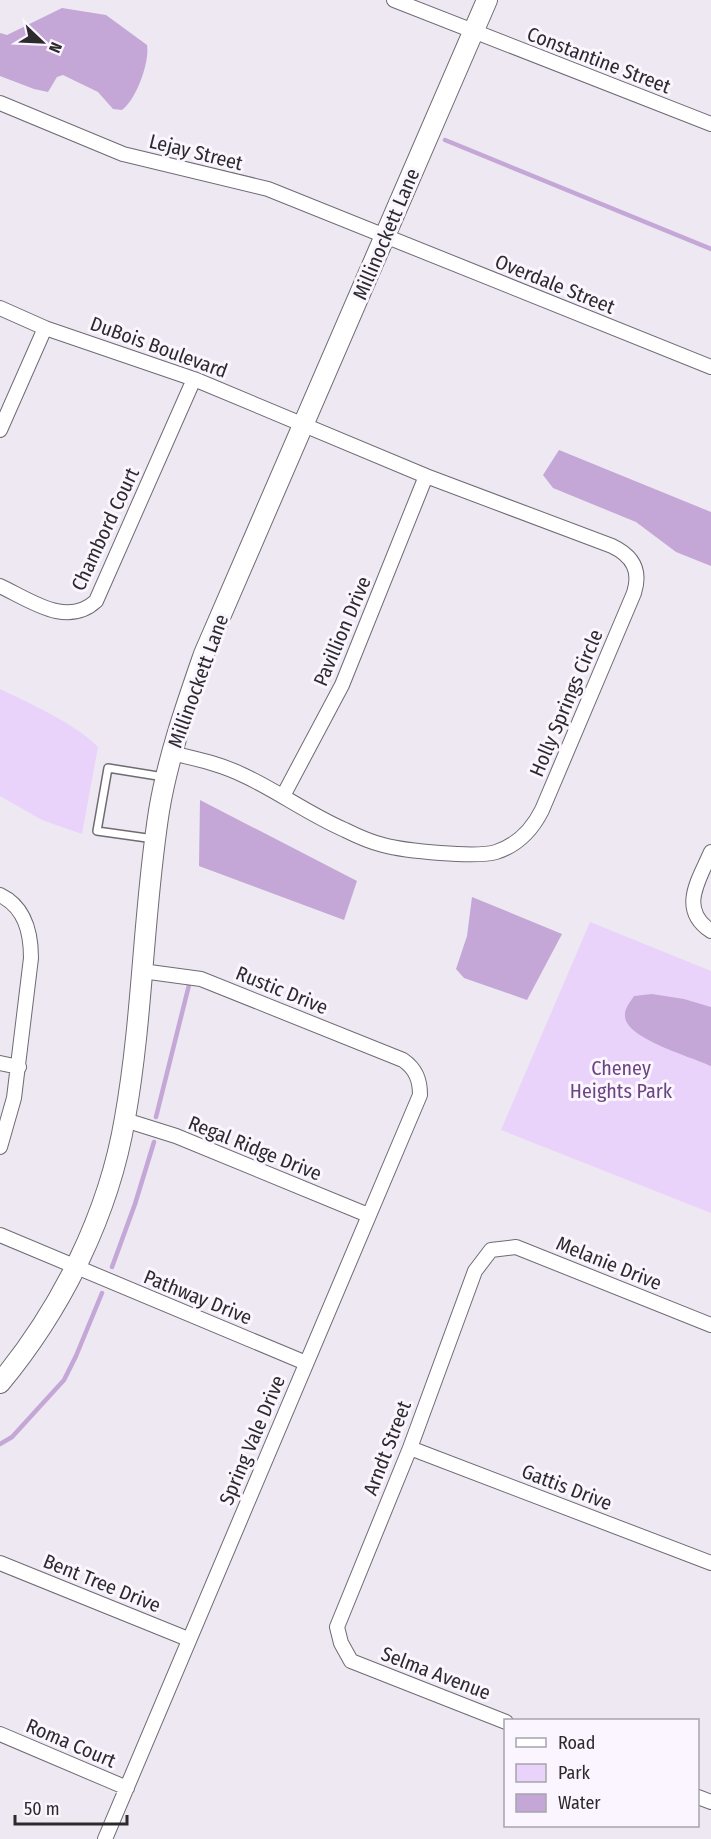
<svg xmlns="http://www.w3.org/2000/svg" width="711" height="1839" font-family="'Fira Sans Condensed',sans-serif">
  <style>
    .green { fill: #ead3fa }
    .water { fill: #c4a7d7 }
    .lines { fill: none; stroke-linecap: round; stroke-linejoin: round }
    .stream { stroke: #c4a7d7; stroke-width: 4.5 }
    .lane-casing { stroke: #6f6b73; stroke-width: 10 }
    .street-casing { stroke: #6f6b73; stroke-width: 16 }
    .secondary-casing { stroke: #6f6b73; stroke-width: 22 }
    .lane { stroke: #fff; stroke-width: 7 }
    .street { stroke: #fff; stroke-width: 14 }
    .secondary { stroke: #fff; stroke-width: 20 }
    .labels { text-anchor: middle; stroke-width: 6; stroke-linejoin: round; paint-order: stroke }
    .street-label { font-size: 20px; fill: #2c2a2d; stroke: #faf5fe }
    .park-label { font-size: 20px; fill: #6b4582; stroke: #faf5fe }
  </style>
  <rect width="100%" height="100%" fill="#ede8f1"/>
  <path class="green" d="M0 689C29 703 76 724 98 747L82 834 42 820 0 796Z
    M590 922 711 971V1213L501 1130Z"/>
  <path class="water" d="M62 8 106 15 147 45C150 62 136 100 122 110L113 109 98 92 63 75 57 77 48 92 34 89 0 76V33L7 35Z
    M559 450 711 512V566L676 552 636 522 553 488 543 475Z
    M200 800 357 881 344 920 199 866Z
    M472 897 562 934 527 1000 464 978 456 969 467 936Z
    M652 994 684 999 711 1007V1066C692 1057 627 1039 625 1017 624 1008 630 1003 634 996Z"/>
  <g class="lines">
    <path class="stream" d="M445 140 711 249
      M156 1117 189 985
      M112 1267 135 1204 154 1142
      M0 1444 12 1437 64 1380 76 1356 102 1293"/>
    <g class="lane-casing">
      <path id="lane" d="M154 839 97 831 108 768 164 777"/>
    </g>
    <g class="street-casing">
      <path id="street" d="M394 0 711 124
        M0 103 123 154 268 189 711 367
        M0 308 45 328 194 379 426 476 612 546C633 556 641 571 634 593L542 810C532 830 518 845 496 852 476 858 405 851 383 845 371 842 357 836 345 830 310 815 279 792 245 776 221 764 197 759 171 753
        M0 430 45 328
        M0 586C30 600 67 628 96 601L194 379
        M283 796 342 685 426 476
        M711 852C699 880 678 909 711 931
        M0 895C25 907 31 932 31 958L14 1098 0 1147
        M0 1063 19 1067
        M125 1120 176 1136 368 1215
        M0 1235 306 1363
        M410 1448 711 1563
        M0 1563 188 1639
        M506 1722 351 1661 341 1643 337 1627 410 1448 475 1271 491 1250 516 1247 711 1325
        M0 1734 127 1788
        M698 1797 711 1802
        M105 1839 420 1095C420 1080 416 1069 403 1060L201 979 142 971"/>
    </g>
    <g class="secondary-casing">
      <path id="secondary" d="M0 1383C62 1308 109 1214 125 1118 143 1017 143 913 159 811 168 757 186 706 204 654L487 0"/>
    </g>
    <use href="#lane" class="lane"/>
    <use href="#street" class="street"/>
    <use href="#secondary" class="secondary"/>
  </g>
  <g class="labels">
    <g class="street-label">
      <text transform="translate(599 60) rotate(21)" y="7">Constantine Street</text>
      <text transform="translate(196 152) rotate(14)" y="7">Lejay Street</text>
      <text transform="translate(386 234) rotate(-67)" y="7">Millinockett Lane</text>
      <text transform="translate(555 284) rotate(22)" y="7">Overdale Street</text>
      <text transform="translate(159 347) rotate(20)" y="7">DuBois Boulevard</text>
      <text transform="translate(105 529) rotate(-65)" y="7">Chambord Court</text>
      <text transform="translate(342 631) rotate(-67)" y="7">Pavillion Drive</text>
      <text transform="translate(198 681) rotate(-70)" y="7">Millinockett Lane</text>
      <text transform="translate(566 703) rotate(-67)" y="7">Holly Springs Circle</text>
      <text transform="translate(282 990) rotate(22)" y="7">Rustic Drive</text>
      <text transform="translate(255 1148) rotate(22)" y="7">Regal Ridge Drive</text>
      <text transform="translate(609 1263) rotate(22)" y="7">Melanie Drive</text>
      <text transform="translate(198 1297) rotate(22)" y="7">Pathway Drive</text>
      <text transform="translate(252 1440) rotate(-67)" y="7">Spring Vale Drive</text>
      <text transform="translate(387 1448) rotate(-69)" y="7">Arndt Street</text>
      <text transform="translate(567 1487) rotate(21)" y="7">Gattis Drive</text>
      <text transform="translate(102 1583) rotate(22)" y="7">Bent Tree Drive</text>
      <text transform="translate(436 1673) rotate(21)" y="7">Selma Avenue</text>
      <text transform="translate(71 1743) rotate(23)" y="7">Roma Court</text>
    </g>
    <g class="park-label">
      <text x="621" y="1075">Cheney<tspan x="621" dy="23">Heights Park</tspan></text>
    </g>
  </g>
  <rect x="504" y="1719" width="195" height="108" fill="#faf5fe" stroke="#a8a4aa" stroke-width="1.5"/>
  <rect x="516" y="1738" width="30" height="9" fill="#ffffff" stroke="#a8a4aa" stroke-width="1.5"/>
  <text x="558" y="1749" font-size="18" fill="#2c2a2d">Road</text>
  <rect x="516" y="1764" width="30" height="18" fill="#ead3fa" stroke="#a8a4aa" stroke-width="1.5"/>
  <text x="558" y="1779" font-size="18" fill="#2c2a2d">Park</text>
  <rect x="516" y="1794" width="30" height="18" fill="#c4a7d7" stroke="#a8a4aa" stroke-width="1.5"/>
  <text x="558" y="1809" font-size="18" fill="#2c2a2d">Water</text>
  <g transform="translate(42 42) rotate(113)" stroke="#faf5fe" stroke-width="4.5" paint-order="stroke">
  <path d="M0-4.5L10 22L0 15L-10 22Z" fill="#2c2a2d"/>
  <text y="-9" font-size="16" font-weight="bold" text-anchor="middle" fill="#2c2a2d">N</text>
  </g>
  <path d="M15 1815v9h112v-9" fill="none" stroke="#2c2a2d" stroke-width="3"/>
  <text x="24" y="1815" font-size="18" fill="#2c2a2d" stroke="#faf5fe" stroke-width="4.5" paint-order="stroke">50 m</text>
</svg>
